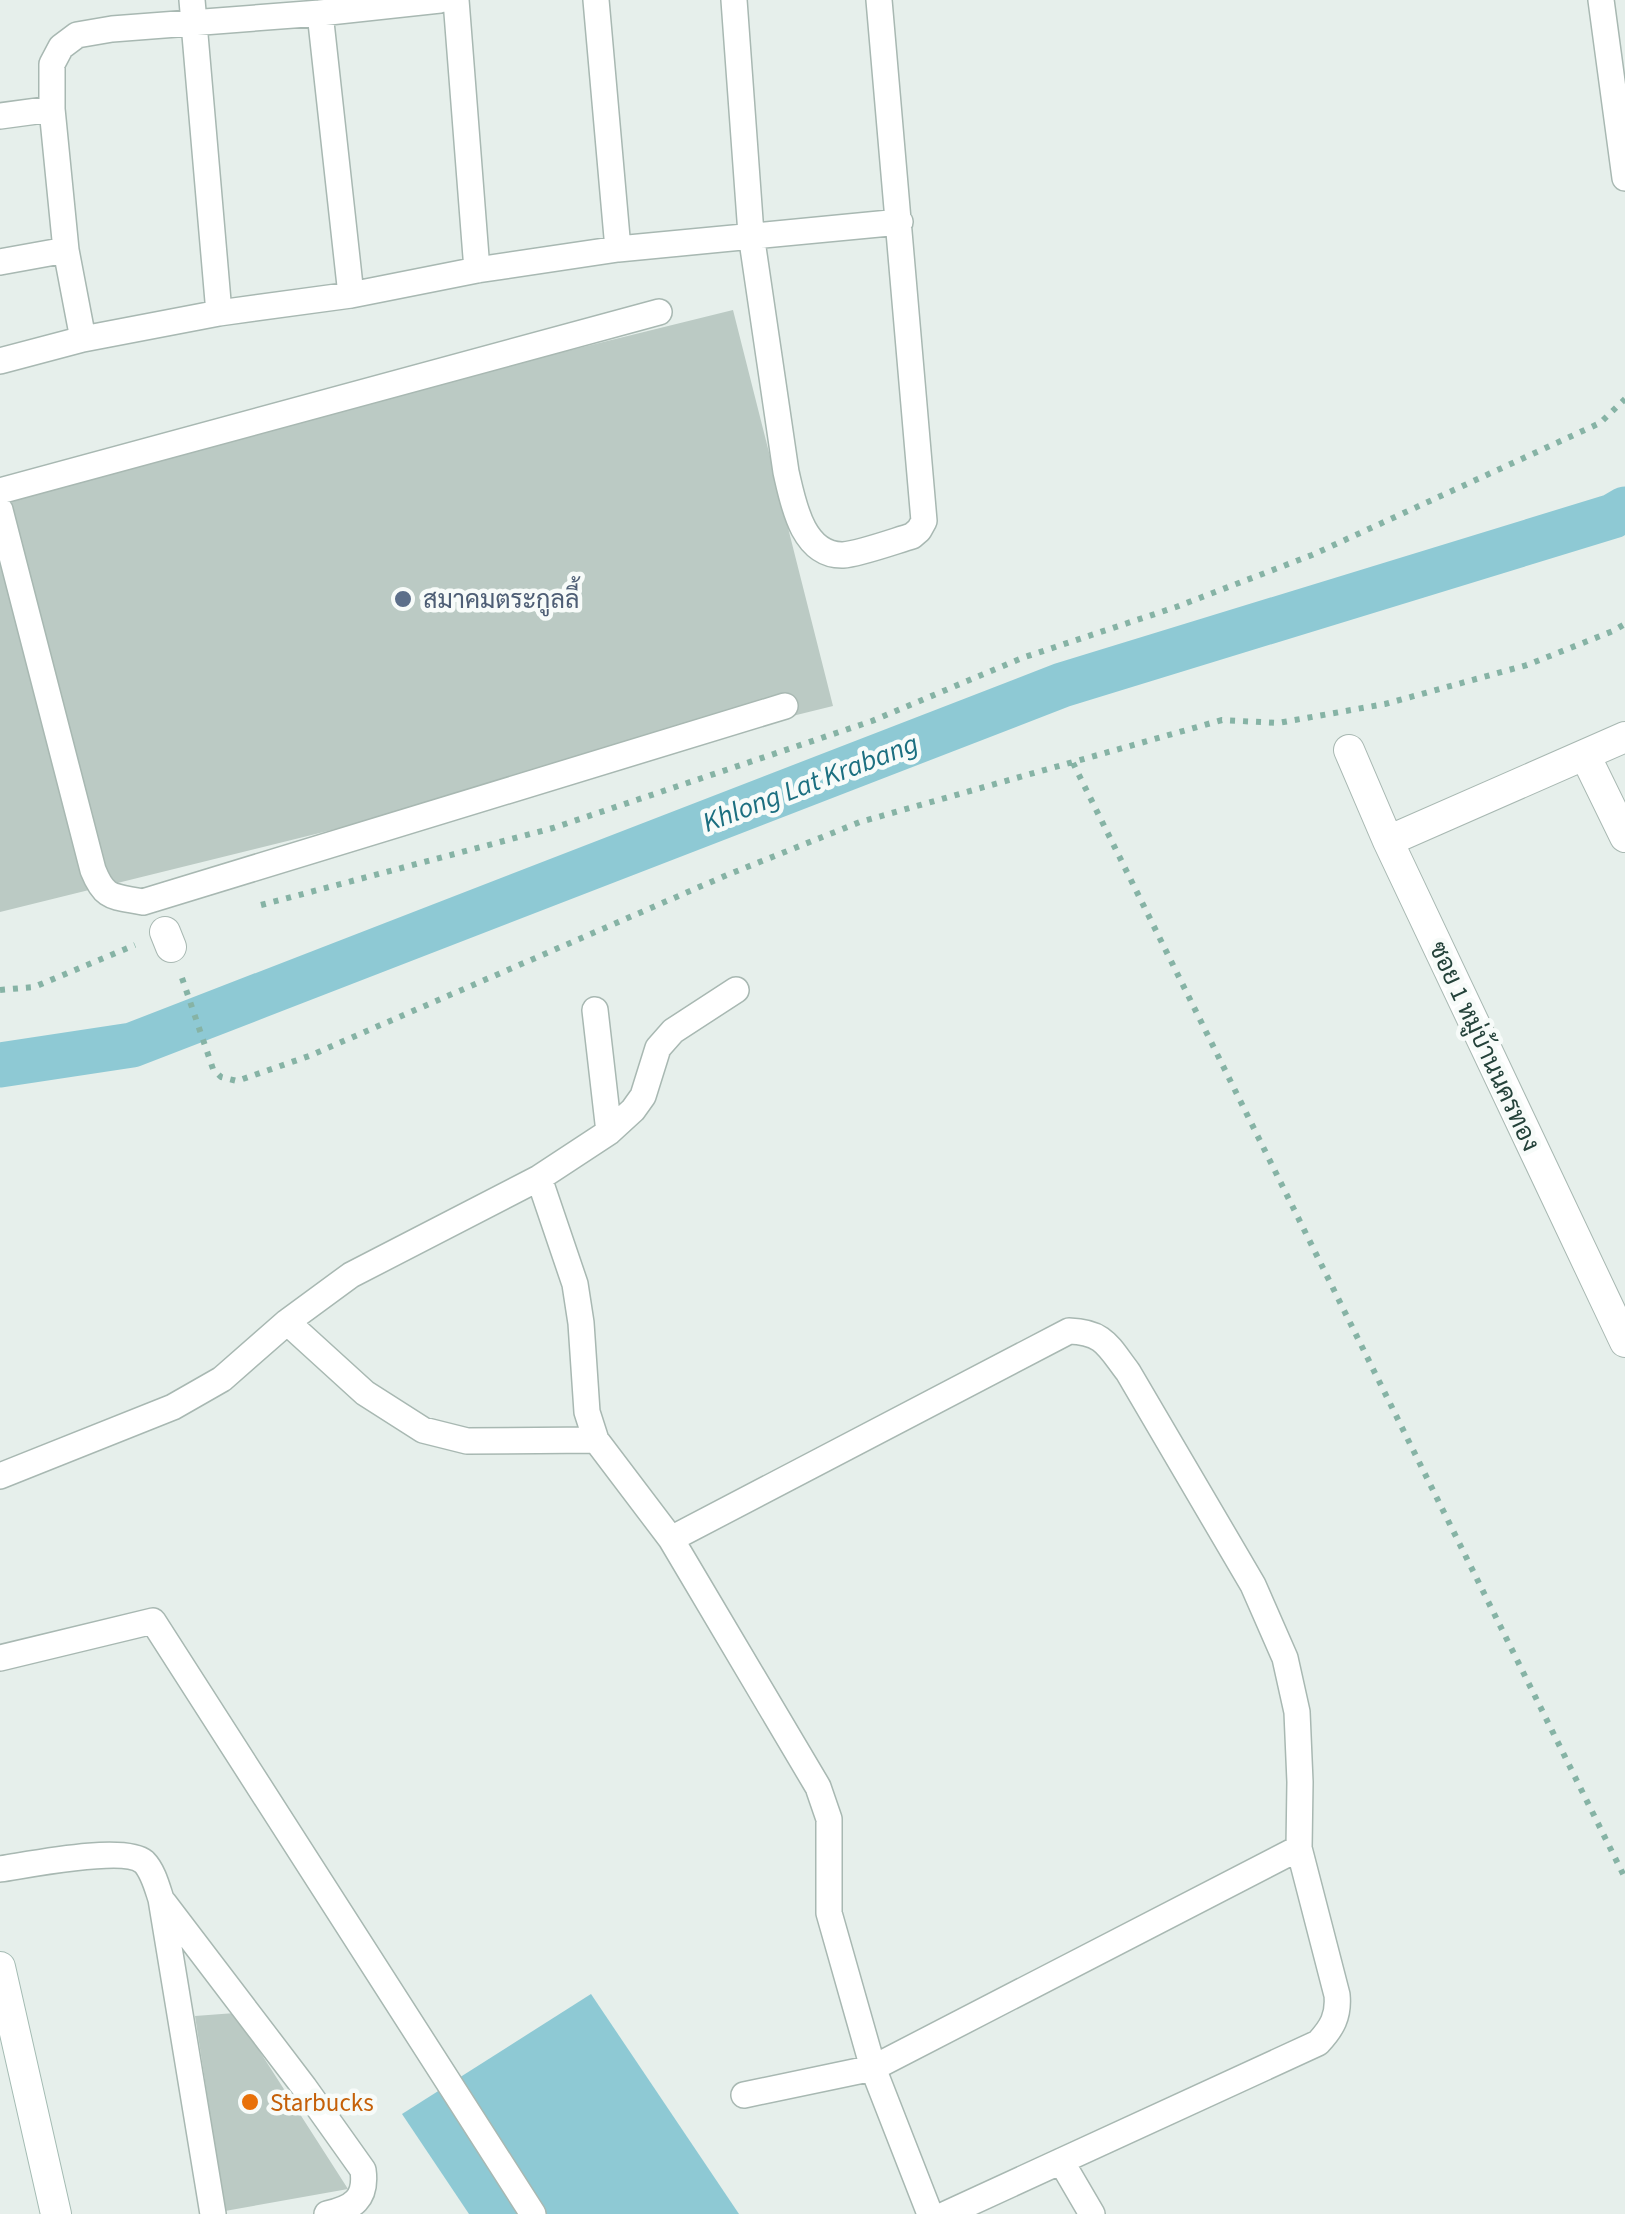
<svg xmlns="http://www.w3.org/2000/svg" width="1625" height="2214" font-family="'Source Sans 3',Sarabun,sans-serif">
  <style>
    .water { fill: #8ec9d4 }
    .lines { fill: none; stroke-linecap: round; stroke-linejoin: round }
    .canal { stroke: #8ec9d4; stroke-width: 45 }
    .building { fill: #bbcac4 }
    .lane-casing { stroke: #a8b8b2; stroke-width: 28 }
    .street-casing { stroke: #a8b8b2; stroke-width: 32 }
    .secondary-casing { stroke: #a4bbb3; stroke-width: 32 }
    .path { stroke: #86b3a5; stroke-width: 6; stroke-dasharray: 5 8; stroke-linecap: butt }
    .lane { stroke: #fff; stroke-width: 25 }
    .street { stroke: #fff; stroke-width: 30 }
    .secondary { stroke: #fff; stroke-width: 30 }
    .service-dot { fill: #5c6f8a; stroke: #f7fbf9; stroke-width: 4 }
    .food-dot { fill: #e8710a; stroke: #f7fbf9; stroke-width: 4 }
    .labels { text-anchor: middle; stroke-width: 9; stroke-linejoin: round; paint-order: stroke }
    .service-label { font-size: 25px; fill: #4e5e75; stroke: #f7fbf9; text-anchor: start }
    .street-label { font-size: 25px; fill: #24423a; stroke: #f7fbf9 }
    .food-label { font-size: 25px; fill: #c56008; stroke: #f7fbf9; text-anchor: start }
    .water-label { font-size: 28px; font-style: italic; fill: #1c6f80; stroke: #f7fbf9 }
  </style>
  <rect width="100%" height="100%" fill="#e6efeb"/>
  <path class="water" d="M591 1994 739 2214H469L402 2114Z"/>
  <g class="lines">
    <path class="canal" d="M0 1065 132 1045 1062 685 1613 516 1625 509"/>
  </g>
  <path class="building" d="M733 310 833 706 0 912V491Z
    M235 2013 348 2189 225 2211 195 2016Z"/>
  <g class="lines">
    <g class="lane-casing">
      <path id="lane" d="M192 0 219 313
        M440 0 320 13 112 29 77 35 61 47 52 64V109L66 250 83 339 219 313 351 295 477 270 618 249 900 222
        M456 0 477 270
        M596 0 618 249
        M734 0 751 234 786 472C793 502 802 556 843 555 859 554 895 541 912 536L919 530 924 521 879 0
        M1601 0 1625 178
        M320 13 351 295
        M0 116 52 109
        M0 262 66 250
        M0 361 83 339
        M0 491 659 312
        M0 510 93 870C105 900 113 896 143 902L785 706
        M595 1010 609 1132
        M539 1178 575 1284 581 1323 587 1412 596 1440 671 1539 818 1787 829 1819V1913L873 2068 744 2095
        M287 1322 365 1393 423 1430 467 1441 596 1440
        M0 1476 173 1407 222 1379 287 1322 351 1275 539 1178 609 1132 633 1110 643 1096 658 1048 673 1031 736 990
        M671 1539 1069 1331C1104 1332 1108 1346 1128 1372L1253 1585 1285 1658 1297 1712 1300 1782 1299 1848 1337 1995C1339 2016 1332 2028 1318 2043L946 2214
        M0 1658 153 1621 533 2214
        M0 1869C28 1865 124 1845 144 1862 153 1871 157 1887 161 1899L213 2214
        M164 1903 304 2087 363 2170C367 2199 353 2208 327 2214
        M1061 2161 1092 2214
        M930 2214 873 2068 1299 1848"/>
    </g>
    <g class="street-casing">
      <path id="street" d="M1349 750 1388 841 1625 1342
        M1585 755 1625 837
        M1388 841 1625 737
        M165 932 171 947"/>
    </g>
    <g class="secondary-casing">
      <path id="secondary" d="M0 1967 56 2214"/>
    </g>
    <path class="path" d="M1073 763 1625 1878
      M261 905 553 828 872 721 1022 658 1176 607 1312 555 1600 423 1625 399
      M182 978 213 1069 221 1077 237 1081 309 1056 727 875 860 822 1222 720 1278 723 1385 704 1527 665 1613 631 1625 624
      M0 990 34 987 135 945"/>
    <use href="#lane" class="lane"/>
    <use href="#street" class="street"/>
    <use href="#secondary" class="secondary"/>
  </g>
  <circle class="service-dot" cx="403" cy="599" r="10"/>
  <circle class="food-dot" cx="250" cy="2102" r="10"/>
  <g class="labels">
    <g class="service-label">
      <text x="423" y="608">สมาคมตระกูลลี้</text>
    </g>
    <g class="street-label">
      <text transform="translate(1485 1046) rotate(65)" y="9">ซอย 1 หมู่บ้านนครทอง</text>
    </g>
    <g class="food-label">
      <text x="270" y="2111">Starbucks</text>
    </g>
    <g class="water-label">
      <text transform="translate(810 782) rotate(-21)" y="10">Khlong Lat Krabang</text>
    </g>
  </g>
</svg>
